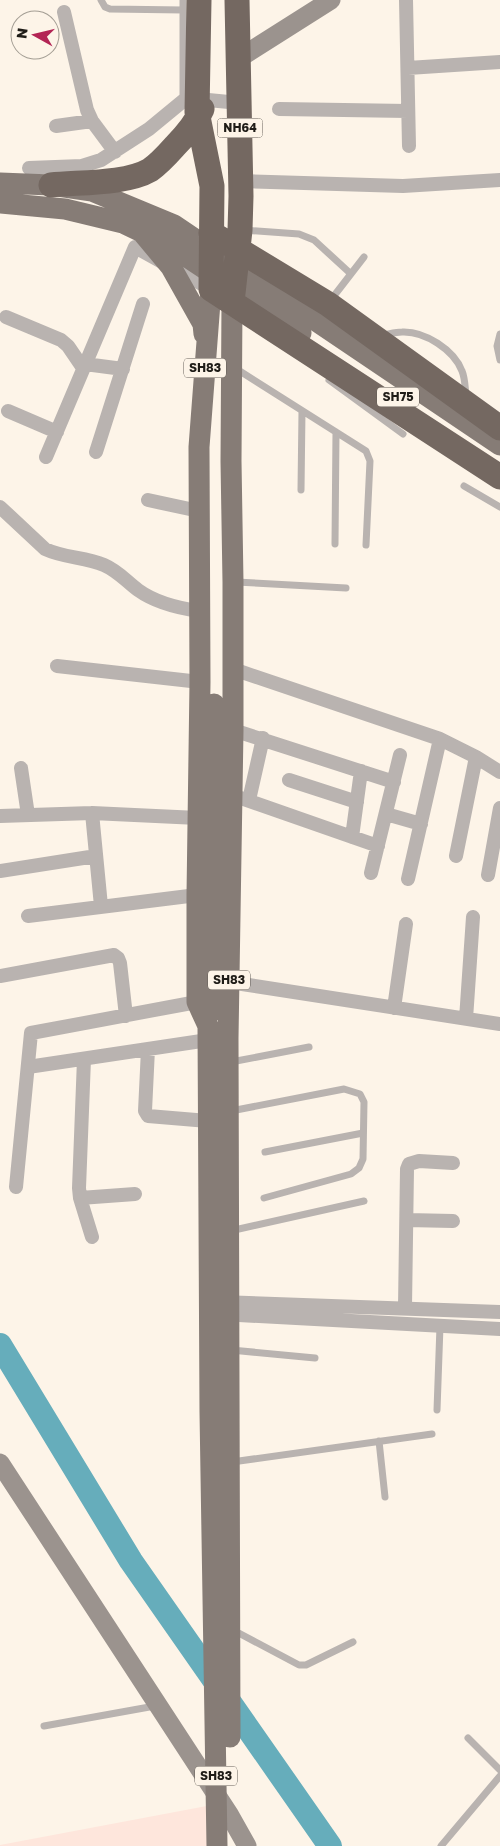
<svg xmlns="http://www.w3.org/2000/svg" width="500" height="1846" font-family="'Golos Text',sans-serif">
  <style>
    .industrial { fill: #fee6dc }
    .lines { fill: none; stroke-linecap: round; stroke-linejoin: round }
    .river { stroke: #66adbb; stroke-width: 24 }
    .lane { stroke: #b9b3b0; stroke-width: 7 }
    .street { stroke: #b9b3b0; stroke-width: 14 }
    .secondary { stroke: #9b938e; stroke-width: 19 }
    .primary { stroke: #867c76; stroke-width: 21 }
    .highway { stroke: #746861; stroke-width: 25 }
    .labels { text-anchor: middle; stroke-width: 4.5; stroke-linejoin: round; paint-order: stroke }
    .shield { fill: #fdf4e8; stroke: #625d56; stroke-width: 1 }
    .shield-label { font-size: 12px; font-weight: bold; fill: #1f1c17 }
  </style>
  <rect width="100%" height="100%" fill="#fdf4e8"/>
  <path class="industrial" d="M212 1805 213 1846H0V1845Z"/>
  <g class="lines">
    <path class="river" d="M0 1345 131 1561 330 1846"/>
    <path class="lane" d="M101 0 105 7 110 9 183 10
      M183 101V0
      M243 230 299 234 314 240 351 274
      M330 301 364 257
      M500 334 497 346 500 360
      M383 335C389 334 396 332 402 332 425 331 454 350 462 371 465 378 465 387 466 395
      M235 368 366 451 370 461 366 545
      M329 380 403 434
      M464 486 500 507
      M301 490 302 411
      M335 544 336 432
      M236 582 346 588
      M231 1062 309 1047
      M231 1111 344 1089 360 1094 364 1102 363 1159 359 1168 351 1174 264 1198
      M265 1152 363 1133
      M230 1231 364 1201
      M231 1350 315 1358
      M437 1410 440 1326
      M379 1441 385 1497
      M232 1462 432 1434
      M233 1630 299 1665H306L353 1642
      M44 1726 155 1706
      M468 1738 500 1770
      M441 1846 500 1776"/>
    <path class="street" d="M406 0 409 146
      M64 12 87 110 92 121
      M408 68 500 62
      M279 109 408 111
      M56 126 92 121 115 152
      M29 168 82 166 101 160 149 129 183 101 198 99 239 103
      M241 181 403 186 500 180
      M6 317 61 340 68 346 83 368
      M85 364 123 369
      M8 411 57 432
      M96 452 143 304
      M46 457 135 247 211 289
      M148 500 199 511
      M0 507 45 549C64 558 85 557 104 565 118 571 126 581 138 590 156 603 177 608 199 611
      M57 666 200 682
      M233 669 440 739 476 757 500 772
      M233 730 394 782
      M21 768 28 815
      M289 780 357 802
      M232 795 378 846
      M249 800 263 738
      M92 813 101 906
      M386 814 421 824
      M0 816 92 813 198 818
      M352 837 361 771
      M456 856 476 757
      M0 871 96 856
      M371 873 400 755
      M488 875 500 808
      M408 879 440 739
      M28 916 197 895
      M0 976 114 955 118 958 120 963 126 1016
      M229 982 500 1024
      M394 1008 406 924
      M466 1019 473 917
      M148 1049 145 1111 148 1116 208 1121
      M84 1059 79 1188 80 1198 92 1237
      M28 1067 208 1040
      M16 1187 31 1033 197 1002
      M80 1198 135 1194
      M407 1220 453 1221
      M220 1302 500 1312
      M405 1307 407 1169 409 1164 419 1161 453 1163
      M221 1314 500 1329"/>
    <path class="secondary" d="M238 59 331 0
      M0 1463 229 1814 247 1846"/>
    <path class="primary" d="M0 183 51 185 92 191 174 225 500 445
      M0 203 65 209 123 223 169 245 301 333
      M141 231 171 267 203 324 204 334
      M211 289 199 447 200 682 197 895V1002L208 1026 210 1412 217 1846
      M210 1013 217 933 214 870V704
      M230 1737 228 1038 233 730V582L231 461 232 302"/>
    <path class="highway" d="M199 0 197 112 212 186 211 289 500 477
      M51 185C79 182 126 184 150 170 160 163 167 155 175 146 186 135 196 123 202 109
      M211 233 328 304 500 428
      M232 302 240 230 241 196 237 0"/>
  </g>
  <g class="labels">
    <g class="shield">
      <rect x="217.5" y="118.5" width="45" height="19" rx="4"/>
      <rect x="184" y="358.5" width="42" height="19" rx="4"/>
      <rect x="377" y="387.5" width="42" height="19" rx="4"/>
      <rect x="208" y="970.5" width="42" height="19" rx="4"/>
      <rect x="195" y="1766.5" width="42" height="19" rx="4"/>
    </g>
    <g class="shield-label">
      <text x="240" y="132">NH64</text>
      <text x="205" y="372">SH83</text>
      <text x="398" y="401">SH75</text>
      <text x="229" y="984">SH83</text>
      <text x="216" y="1780">SH83</text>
    </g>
  </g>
  <g transform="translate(35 35) rotate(278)"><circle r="24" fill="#fdf4e8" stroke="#a49e94"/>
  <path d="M0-4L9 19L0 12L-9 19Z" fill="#b32454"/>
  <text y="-8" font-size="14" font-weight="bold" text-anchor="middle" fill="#1f1c17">N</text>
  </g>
</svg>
